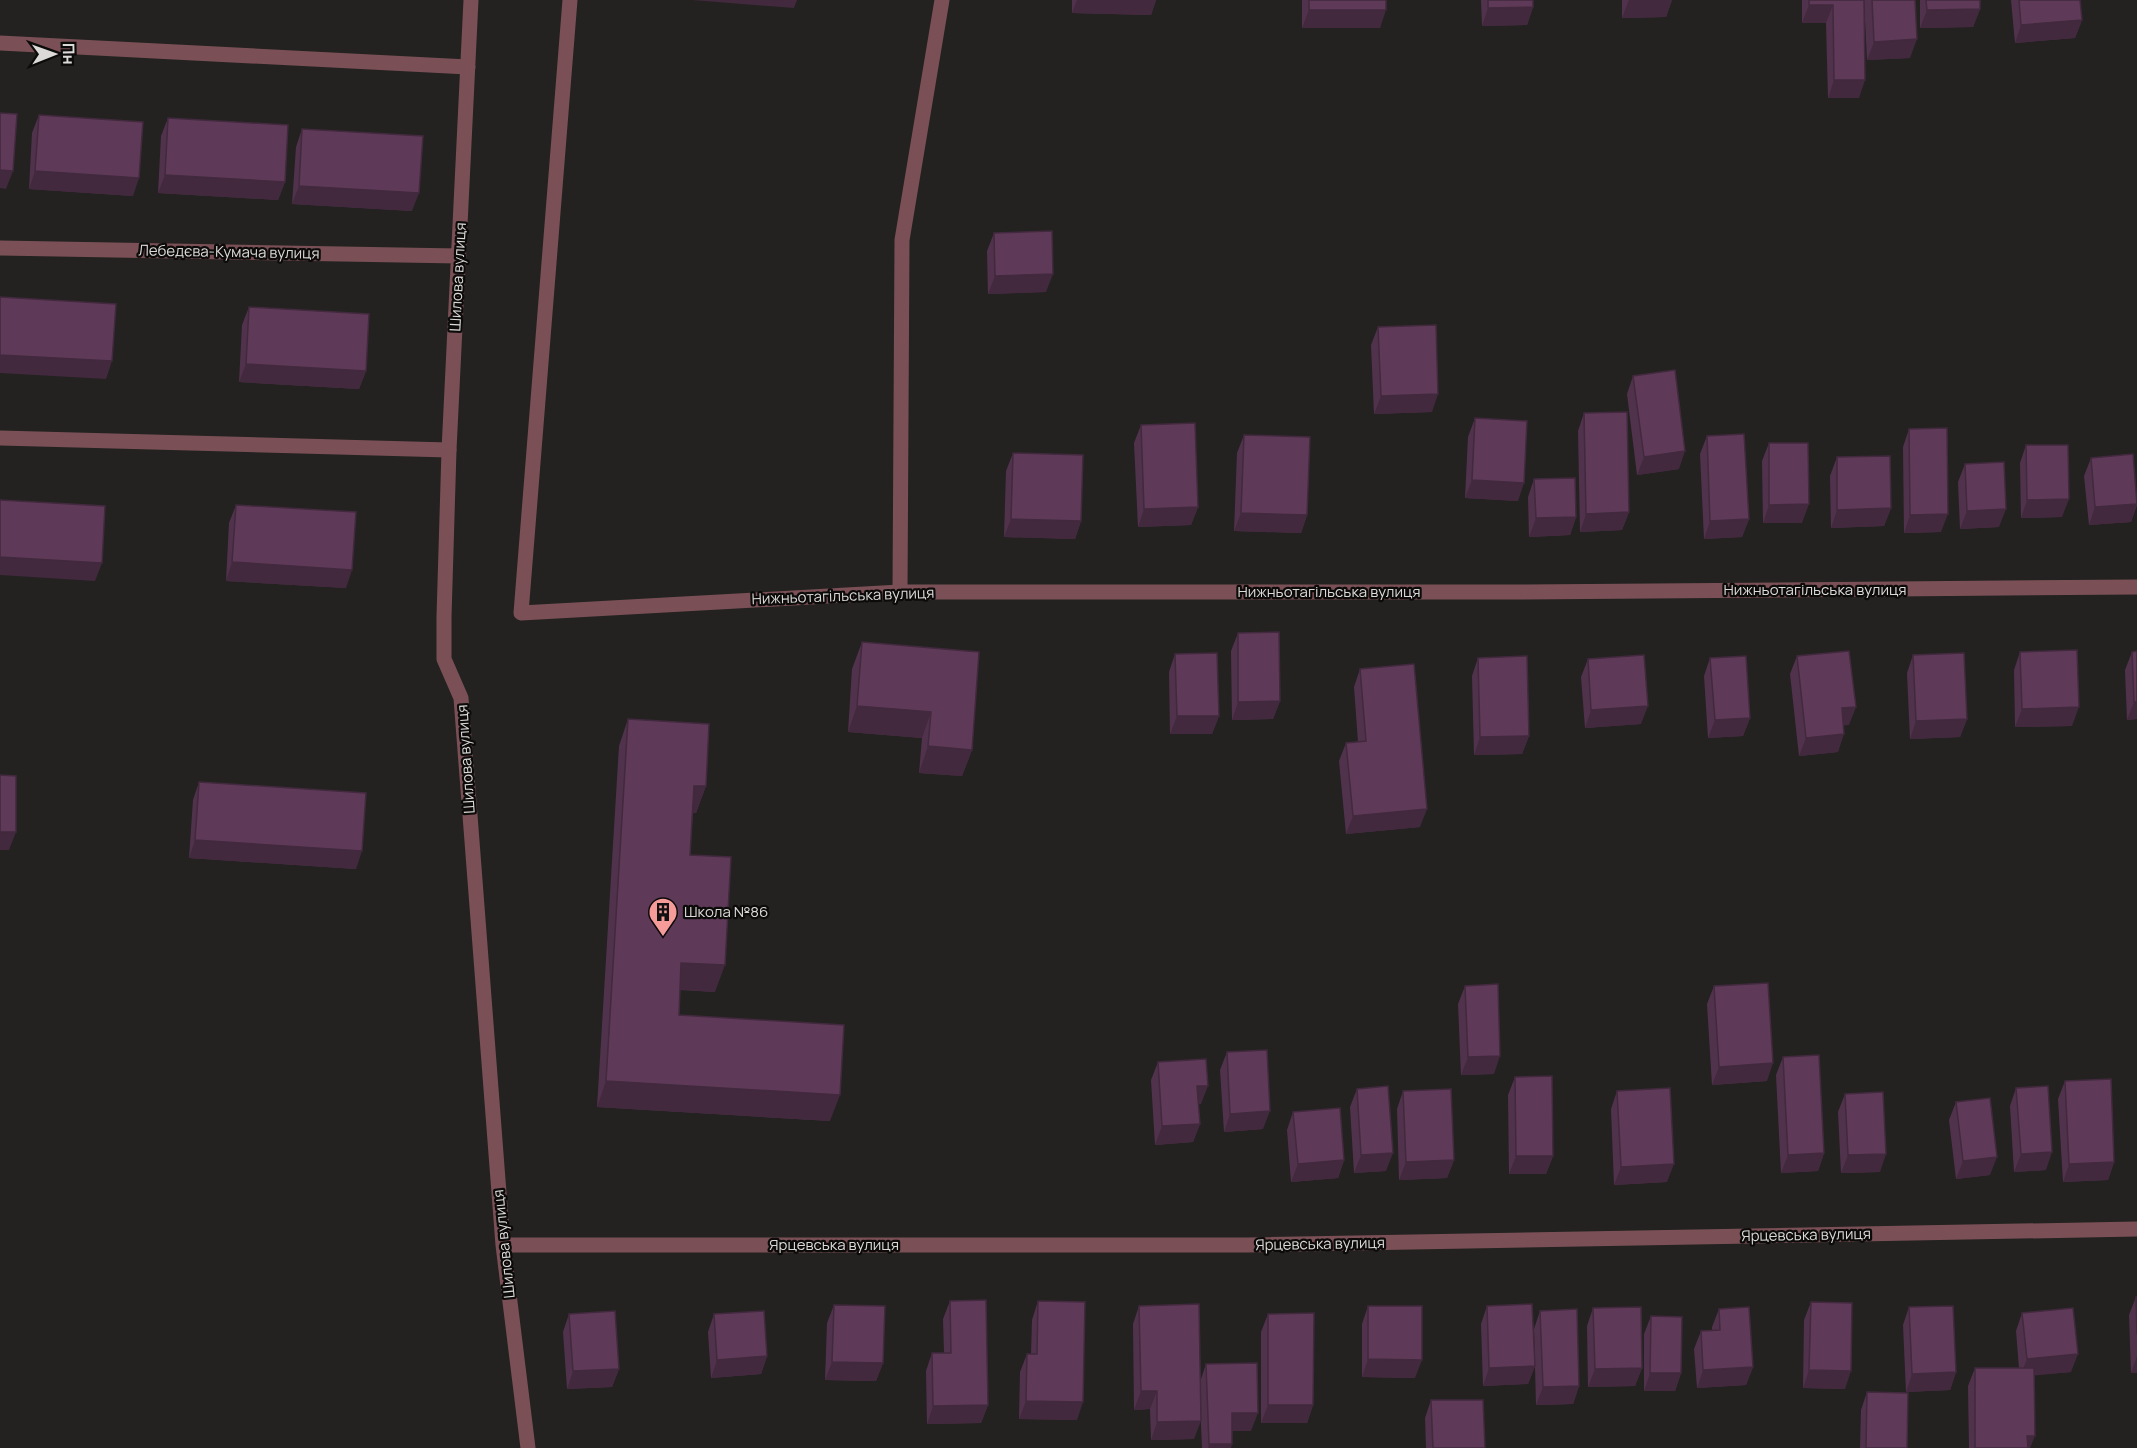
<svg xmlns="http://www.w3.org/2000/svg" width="2137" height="1448" font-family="Manrope,sans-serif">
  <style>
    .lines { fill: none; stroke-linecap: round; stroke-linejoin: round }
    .service { stroke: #7a5056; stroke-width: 15 }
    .minor { stroke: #7a5056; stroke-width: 15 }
    .wall { fill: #51324c }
    .shaded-wall { fill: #42293e }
    .building { fill: #5e3a58; stroke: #42293e; stroke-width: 1.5 }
    .labels { text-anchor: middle; stroke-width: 4.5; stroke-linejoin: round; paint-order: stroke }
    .street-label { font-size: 15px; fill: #dbdad9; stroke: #0c0b0a }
    .poi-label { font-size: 15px; fill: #dbdad9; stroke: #0c0b0a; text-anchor: start }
  </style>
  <rect width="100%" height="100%" fill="#232220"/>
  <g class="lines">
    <path class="service" d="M0 43 468 67
      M0 438 449 450
      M900 592 902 240 942 0"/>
    <path class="minor" d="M471 0 449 450 444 617V659L461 698 503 1245 528 1448
      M570 0 521 613 900 592H1517L2137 587
      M0 248 459 256
      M503 1245H1248L2137 1229"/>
  </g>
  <path class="wall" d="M1072 0H1156L1151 15 1072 13Z
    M1302 0H1386L1380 28H1302Z
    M1481 0H1533V7L1527 25 1482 26Z
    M1622 0H1672L1666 17 1622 18Z
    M1802 0H1864L1859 98H1828L1826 23H1802Z
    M1864 0H1915L1910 58 1867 60Z
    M1920 0H1980V9L1973 27 1920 28Z
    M2011 0H2080L2082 20 2075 38 2015 43Z
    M39 115 133 196 29 189 32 133Z
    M168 118 285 182 278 200 158 193 161 136Z
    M302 129 412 211 292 204 296 147Z
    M994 233 1046 292 988 294 987 251Z
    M249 307 366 371 359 389 239 382 242 325Z
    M1378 327 1432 412 1374 414 1371 345Z
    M1633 376 1679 469 1637 475 1627 394Z
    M1584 413 1629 512 1622 530 1580 532 1578 431Z
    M1475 418 1518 501 1465 498 1468 437Z
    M1141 425 1198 507 1191 525 1138 527 1134 443Z
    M1909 429 1941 532 1904 533 1903 447Z
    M1244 435 1307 515 1301 533 1234 531 1237 453Z
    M1707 436 1749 519 1742 537 1704 539 1700 454Z
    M1769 443 1802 523H1763L1762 461Z
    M2026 445 2062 517 2021 518 2020 463Z
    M1013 453 1081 521 1075 539 1004 537 1006 471Z
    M1837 457 1891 508 1884 526 1831 528 1830 476Z
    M2091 458 2137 496V505L2131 522 2089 525 2084 476Z
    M1965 464 1999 527 1960 529 1958 482Z
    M1534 479 1576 517 1570 535 1529 537 1528 497Z
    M236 505 346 588 226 581 229 523Z
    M1238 633 1280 701 1273 719 1232 720 1231 651Z
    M862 642 972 750 962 776 919 773 922 738 848 732 852 669Z
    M2137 651V719L2127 720 2125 670 2132 652Z
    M2020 652 2072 726 2015 727 2014 670Z
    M1175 654 1219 716 1212 734H1170L1169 672Z
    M1913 655 1967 719 1960 737 1910 739 1907 673Z
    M1797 656 1849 725H1843L1838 752 1799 756 1790 674Z
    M1478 658 1529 736 1522 754 1474 755 1472 676Z
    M1710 658 1750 718 1743 736 1708 738 1704 676Z
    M1588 659 1641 724 1585 728 1581 677Z
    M1360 669 1420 827 1346 834 1339 761 1346 743 1358 742 1354 687Z
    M628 719 706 786 696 813H693L690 855 715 992 680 990 679 1015 830 1121 597 1107 619 746Z
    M199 782 356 869 189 858 193 800Z
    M1465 986 1494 1074 1461 1075 1458 1004Z
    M1714 986 1767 1081 1712 1085 1707 1004Z
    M1227 1052 1263 1129 1224 1132 1220 1070Z
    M1783 1057 1824 1153 1818 1171 1781 1173 1776 1075Z
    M1158 1062 1201 1104H1198L1200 1124 1193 1142 1155 1145 1151 1080Z
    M1515 1077 1553 1156 1546 1174H1509L1508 1095Z
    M2065 1081 2114 1162 2108 1180 2063 1182 2058 1099Z
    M2016 1088 2046 1170 2014 1172 2010 1106Z
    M1357 1089 1386 1171 1354 1173 1350 1107Z
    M1403 1091 1454 1160 1447 1178 1399 1180 1397 1109Z
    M1617 1091 1667 1182 1614 1185 1611 1109Z
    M1845 1094 1880 1172 1841 1173 1838 1112Z
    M1956 1102 1990 1175 1956 1179 1949 1120Z
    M1293 1112 1344 1160 1338 1178 1291 1182 1287 1130Z
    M2136 1297H2137V1373H2131L2129 1315Z
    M950 1301 988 1405 981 1423 927 1424 926 1371 932 1353H944L943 1319Z
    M1038 1301 1077 1420 1019 1419 1020 1372 1027 1354H1031L1032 1320Z
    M1811 1302 1845 1389 1803 1388 1804 1320Z
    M834 1305 883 1363 876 1381 825 1380 827 1323Z
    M1139 1306 1200 1382 1206 1364 1251 1431H1232L1231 1448H1202L1200 1403 1194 1439 1151 1440 1150 1409 1134 1410 1133 1324Z
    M1368 1306 1415 1378 1362 1377V1324Z
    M1487 1306 1535 1366 1528 1384 1483 1386 1481 1324Z
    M1909 1307 1956 1372 1950 1390 1906 1392 1903 1325Z
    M1593 1308 1642 1368 1635 1386 1588 1387 1587 1326Z
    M1719 1309 1753 1367 1746 1385 1697 1388 1694 1349 1701 1331 1712 1330V1327Z
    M1540 1311 1579 1386 1573 1404 1536 1405 1534 1329Z
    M2022 1313 2071 1372 2034 1375 2030 1448H1969L1968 1386 1975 1368H2019L2016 1331Z
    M569 1314 619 1369 612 1387 567 1389 563 1332Z
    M714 1314 767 1356 761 1374 711 1378 708 1332Z
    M1268 1314 1313 1405 1307 1423H1261V1332Z
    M1651 1316 1681 1373 1675 1391H1644V1334Z
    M1867 1392 1907 1448H1860L1861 1410Z
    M1431 1400 1485 1448H1426L1425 1418Z"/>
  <path class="shaded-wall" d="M692 0H797L794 8Z
    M1077 0H1156L1151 15 1072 13Z
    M1629 0H1672L1666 17 1622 18Z
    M1809 5H1833L1826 23H1802Z
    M1533 7 1527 25 1482 26 1488 8Z
    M1980 9 1973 27 1920 28 1927 10Z
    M1309 10H1386L1380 28H1302Z
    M2082 20 2075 38 2015 43 2021 25Z
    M1917 39 1910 58 1867 60 1874 42Z
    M1834 80H1865L1859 98H1828Z
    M0 170 13 171 6 189 0 188Z
    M35 171 139 178 133 196 29 189Z
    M165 175 285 182 278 200 158 193Z
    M299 186 419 193 412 211 292 204Z
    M1053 274 1046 292 988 294 995 276Z
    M0 355 112 361 106 379 0 373Z
    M246 364 366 371 359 389 239 382Z
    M1438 394 1432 412 1374 414 1381 396Z
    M1685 451 1679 469 1637 475 1644 457Z
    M1472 480 1524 483 1518 501 1465 498Z
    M2069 499 2062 517 2021 518 2027 500Z
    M1809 504 1802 523H1763L1769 505Z
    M2137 504 2131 522 2089 525 2095 507Z
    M1198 507 1191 525 1138 527 1144 509Z
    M1891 508 1884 526 1831 528 1837 510Z
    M2006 509 1999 527 1960 529 1967 511Z
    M1629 512 1622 530 1580 532 1586 514Z
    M1241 513 1307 515 1301 533 1234 531Z
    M1948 514 1941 532 1904 533 1910 515Z
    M1576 517 1570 535 1529 537 1536 518Z
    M1011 519 1081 521 1075 539 1004 537Z
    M1749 519 1742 537 1704 539 1710 521Z
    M0 557 102 563 95 581 0 575Z
    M232 562 352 570 346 588 226 581Z
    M1280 701 1273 719 1232 720 1238 702Z
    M2134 702H2137V719L2127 720Z
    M857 706 931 712 922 738 848 732Z
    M1648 706 1641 724 1585 728 1591 710Z
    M1856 707 1849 725 1835 726 1842 708Z
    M2079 707 2072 726 2015 727 2022 709Z
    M1177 716H1219L1212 734H1170Z
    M1750 718 1743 736 1708 738 1715 720Z
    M1967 719 1960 737 1910 739 1916 721Z
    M1844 734 1838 752 1799 756 1806 738Z
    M1529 736 1522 754 1474 755 1480 737Z
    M928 746 972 750 962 776 919 773Z
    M694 786H706L696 813 685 812Z
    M1427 809 1420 827 1346 834 1353 816Z
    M0 832H16L9 850H0Z
    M195 840 362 851 356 869 189 858Z
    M681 963 725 965 715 992 672 989Z
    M1500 1056 1494 1074 1461 1075 1468 1057Z
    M1773 1063 1767 1081 1712 1085 1719 1067Z
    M606 1081 840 1095 830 1121 597 1107Z
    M1197 1086H1208L1201 1104H1191Z
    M1270 1111 1263 1129 1224 1132 1230 1114Z
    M1200 1124 1193 1142 1155 1145 1162 1126Z
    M2052 1152 2046 1170 2014 1172 2021 1154Z
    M1393 1153 1386 1171 1354 1173 1361 1155Z
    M1824 1153 1818 1171 1781 1173 1788 1155Z
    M1886 1154 1880 1172 1841 1173 1848 1155Z
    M1516 1156H1553L1546 1174H1509Z
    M1997 1157 1990 1175 1956 1179 1963 1161Z
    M1344 1160 1338 1178 1291 1182 1298 1164Z
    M1454 1160 1447 1178 1399 1180 1406 1162Z
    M2114 1162 2108 1180 2063 1182 2069 1164Z
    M1674 1164 1667 1182 1614 1185 1621 1167Z
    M2078 1354 2071 1372 2020 1377 2027 1359Z
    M767 1356 761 1374 711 1378 717 1360Z
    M2137 1356V1373H2131Z
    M1368 1359 1422 1360 1415 1378 1362 1377Z
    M832 1362 883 1363 876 1381 825 1380Z
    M1535 1366 1528 1384 1483 1386 1489 1368Z
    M1753 1367 1746 1385 1697 1388 1703 1370Z
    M1642 1368 1635 1386 1588 1387 1595 1369Z
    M619 1369 612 1387 567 1389 573 1371Z
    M1809 1370 1851 1371 1845 1389 1803 1388Z
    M1956 1372 1950 1390 1906 1392 1912 1374Z
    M1650 1373H1681L1675 1391H1644Z
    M1579 1386 1573 1404 1536 1405 1543 1387Z
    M1141 1391H1157L1150 1409 1134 1410Z
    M1026 1401 1083 1402 1077 1420 1019 1419Z
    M988 1405 981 1423 927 1424 933 1406Z
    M1268 1405H1313L1307 1423H1261Z
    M1232 1413H1258L1251 1431H1225Z
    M1201 1421 1194 1439 1151 1440 1157 1422Z
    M2027 1436H2035L2030 1448H2023Z
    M1209 1444H1232L1231 1448H1208Z"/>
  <path class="building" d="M1309 0H1386V10H1309Z
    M1488 0H1533V7L1488 8Z
    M1809 0H1864L1865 80H1834L1833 5H1809Z
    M1872 0H1915L1917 39 1874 42Z
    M1926 0H1980V9L1927 10Z
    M2019 0H2080L2082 20 2021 25Z
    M0 113 17 114 13 171 0 170Z
    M39 115 143 122 139 178 35 171Z
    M168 118 288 125 285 182 165 175Z
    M302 129 423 136 419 193 299 186Z
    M1052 231 1053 274 995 276 994 233Z
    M0 297 116 304 112 361 0 355Z
    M249 307 369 314 366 371 246 364Z
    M1436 325 1438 394 1381 396 1378 327Z
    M1675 370 1685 451 1644 457 1633 376Z
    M1627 412 1629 512 1586 514 1584 413Z
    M1475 418 1527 421 1524 483 1472 480Z
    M1195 423 1198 507 1144 509 1141 425Z
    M1947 428 1948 514 1910 515 1909 429Z
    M1744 434 1749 519 1710 521 1707 436Z
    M1244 435 1310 437 1307 515 1241 513Z
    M1769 443H1808L1809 504 1769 505Z
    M2026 445H2068L2069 499 2027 500Z
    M1013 453 1083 455 1081 521 1011 519Z
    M2133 454 2137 504 2095 507 2091 458Z
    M1890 456 1891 508 1837 510V457Z
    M2004 462 2006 509 1967 511 1965 464Z
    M1575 478 1576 517 1536 518 1534 479Z
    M0 500 105 506 102 563 0 557Z
    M236 505 356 512 352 570 232 562Z
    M1279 632 1280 701 1238 702V633Z
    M862 642 979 652 972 750 928 746 931 712 857 706Z
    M2077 650 2079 707 2022 709 2020 652Z
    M1849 651 1856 707 1842 708 1844 734 1806 738 1797 656Z
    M2137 651V702H2134L2132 652Z
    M1217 653 1219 716H1177L1175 654Z
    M1964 653 1967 719 1916 721 1913 655Z
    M1644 655 1648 706 1591 710 1588 659Z
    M1527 656 1529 736 1480 737 1478 658Z
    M1746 656 1750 718 1715 720 1710 658Z
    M1414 664 1427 809 1353 816 1346 743 1366 741 1360 669Z
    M628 719 709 724 706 786H694L690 855 731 857 725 965 681 963 679 1015 844 1025 840 1095 606 1081Z
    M0 775 16 776V832H0Z
    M199 782 366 793 362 851 195 840Z
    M1768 983 1773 1063 1719 1067 1714 986Z
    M1498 984 1500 1056 1468 1057 1465 986Z
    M1267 1050 1270 1111 1230 1114 1227 1052Z
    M1819 1055 1824 1153 1788 1155 1783 1057Z
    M1206 1059 1208 1086H1197L1200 1124 1162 1126 1158 1062Z
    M1552 1076 1553 1156H1516L1515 1077Z
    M2111 1079 2114 1162 2069 1164 2065 1081Z
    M1388 1086 1393 1153 1361 1155 1357 1089Z
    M2048 1086 2052 1152 2021 1154 2016 1088Z
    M1670 1088 1674 1164 1621 1167 1617 1091Z
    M1451 1089 1454 1160 1406 1162 1403 1091Z
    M1883 1092 1886 1154 1848 1155 1845 1094Z
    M1990 1098 1997 1157 1963 1161 1956 1102Z
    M1340 1108 1344 1160 1298 1164 1293 1112Z
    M2136 1297H2137V1334Z
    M986 1300 988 1405 933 1406 932 1353H951L950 1301Z
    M1038 1301 1085 1302 1083 1402 1026 1401 1027 1354H1037Z
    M1811 1302 1852 1303 1851 1371 1809 1370Z
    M1199 1304 1201 1421 1157 1422V1391H1141L1139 1306Z
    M1532 1304 1535 1366 1489 1368 1487 1306Z
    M834 1305 885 1306 883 1363 832 1362Z
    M1368 1306H1422V1360L1368 1359Z
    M1953 1306 1956 1372 1912 1374 1909 1307Z
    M1641 1307 1642 1368 1595 1369 1593 1308Z
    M1749 1307 1753 1367 1703 1370 1701 1331 1720 1330 1719 1309Z
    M2073 1308 2078 1354 2027 1359 2022 1313Z
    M1577 1309 1579 1386 1543 1387 1540 1311Z
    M615 1311 619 1369 573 1371 569 1314Z
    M764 1311 767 1356 717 1360 714 1314Z
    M1314 1313 1313 1405H1268V1314Z
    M1651 1316 1682 1317 1681 1373H1650Z
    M1257 1363 1258 1413H1232V1444H1209L1206 1364Z
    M1975 1368H2034L2035 1436H2027L2028 1448H1975Z
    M1867 1392 1908 1393 1907 1448H1866Z
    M1431 1400H1483L1485 1448H1433Z"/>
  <defs>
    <g id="building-pin" transform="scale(1.5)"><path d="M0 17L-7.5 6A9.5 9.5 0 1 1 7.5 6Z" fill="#f59b99" stroke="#0c0b0a"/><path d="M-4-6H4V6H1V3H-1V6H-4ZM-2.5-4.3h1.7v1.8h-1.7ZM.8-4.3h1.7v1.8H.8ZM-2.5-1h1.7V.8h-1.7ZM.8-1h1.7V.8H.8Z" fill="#111"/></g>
  </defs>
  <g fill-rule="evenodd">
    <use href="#building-pin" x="663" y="912"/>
  </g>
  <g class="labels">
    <g class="street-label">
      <text transform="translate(229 252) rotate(1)" y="5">Лебедєва-Кумача вулиця</text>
      <text transform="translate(458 277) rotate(-87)" y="5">Шилова вулиця</text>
      <text x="1815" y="595">Нижньотагільська вулиця</text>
      <text x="1329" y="597">Нижньотагільська вулиця</text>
      <text transform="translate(843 596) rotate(-2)" y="5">Нижньотагільська вулиця</text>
      <text transform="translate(466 759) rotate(-94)" y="5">Шилова вулиця</text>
      <text transform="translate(1806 1235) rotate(-1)" y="5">Ярцевська вулиця</text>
      <text transform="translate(504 1244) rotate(-96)" y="5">Шилова вулиця</text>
      <text transform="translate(1320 1244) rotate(-1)" y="5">Ярцевська вулиця</text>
      <text x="834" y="1250">Ярцевська вулиця</text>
    </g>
    <g class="poi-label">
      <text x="684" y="917">Школа №86</text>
    </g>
  </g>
  <g transform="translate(54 54) rotate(89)" stroke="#0c0b0a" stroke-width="4.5" paint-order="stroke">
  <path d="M0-4.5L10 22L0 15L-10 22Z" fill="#dbdad9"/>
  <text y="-9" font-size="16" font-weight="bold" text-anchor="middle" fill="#dbdad9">Пн</text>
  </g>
</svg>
